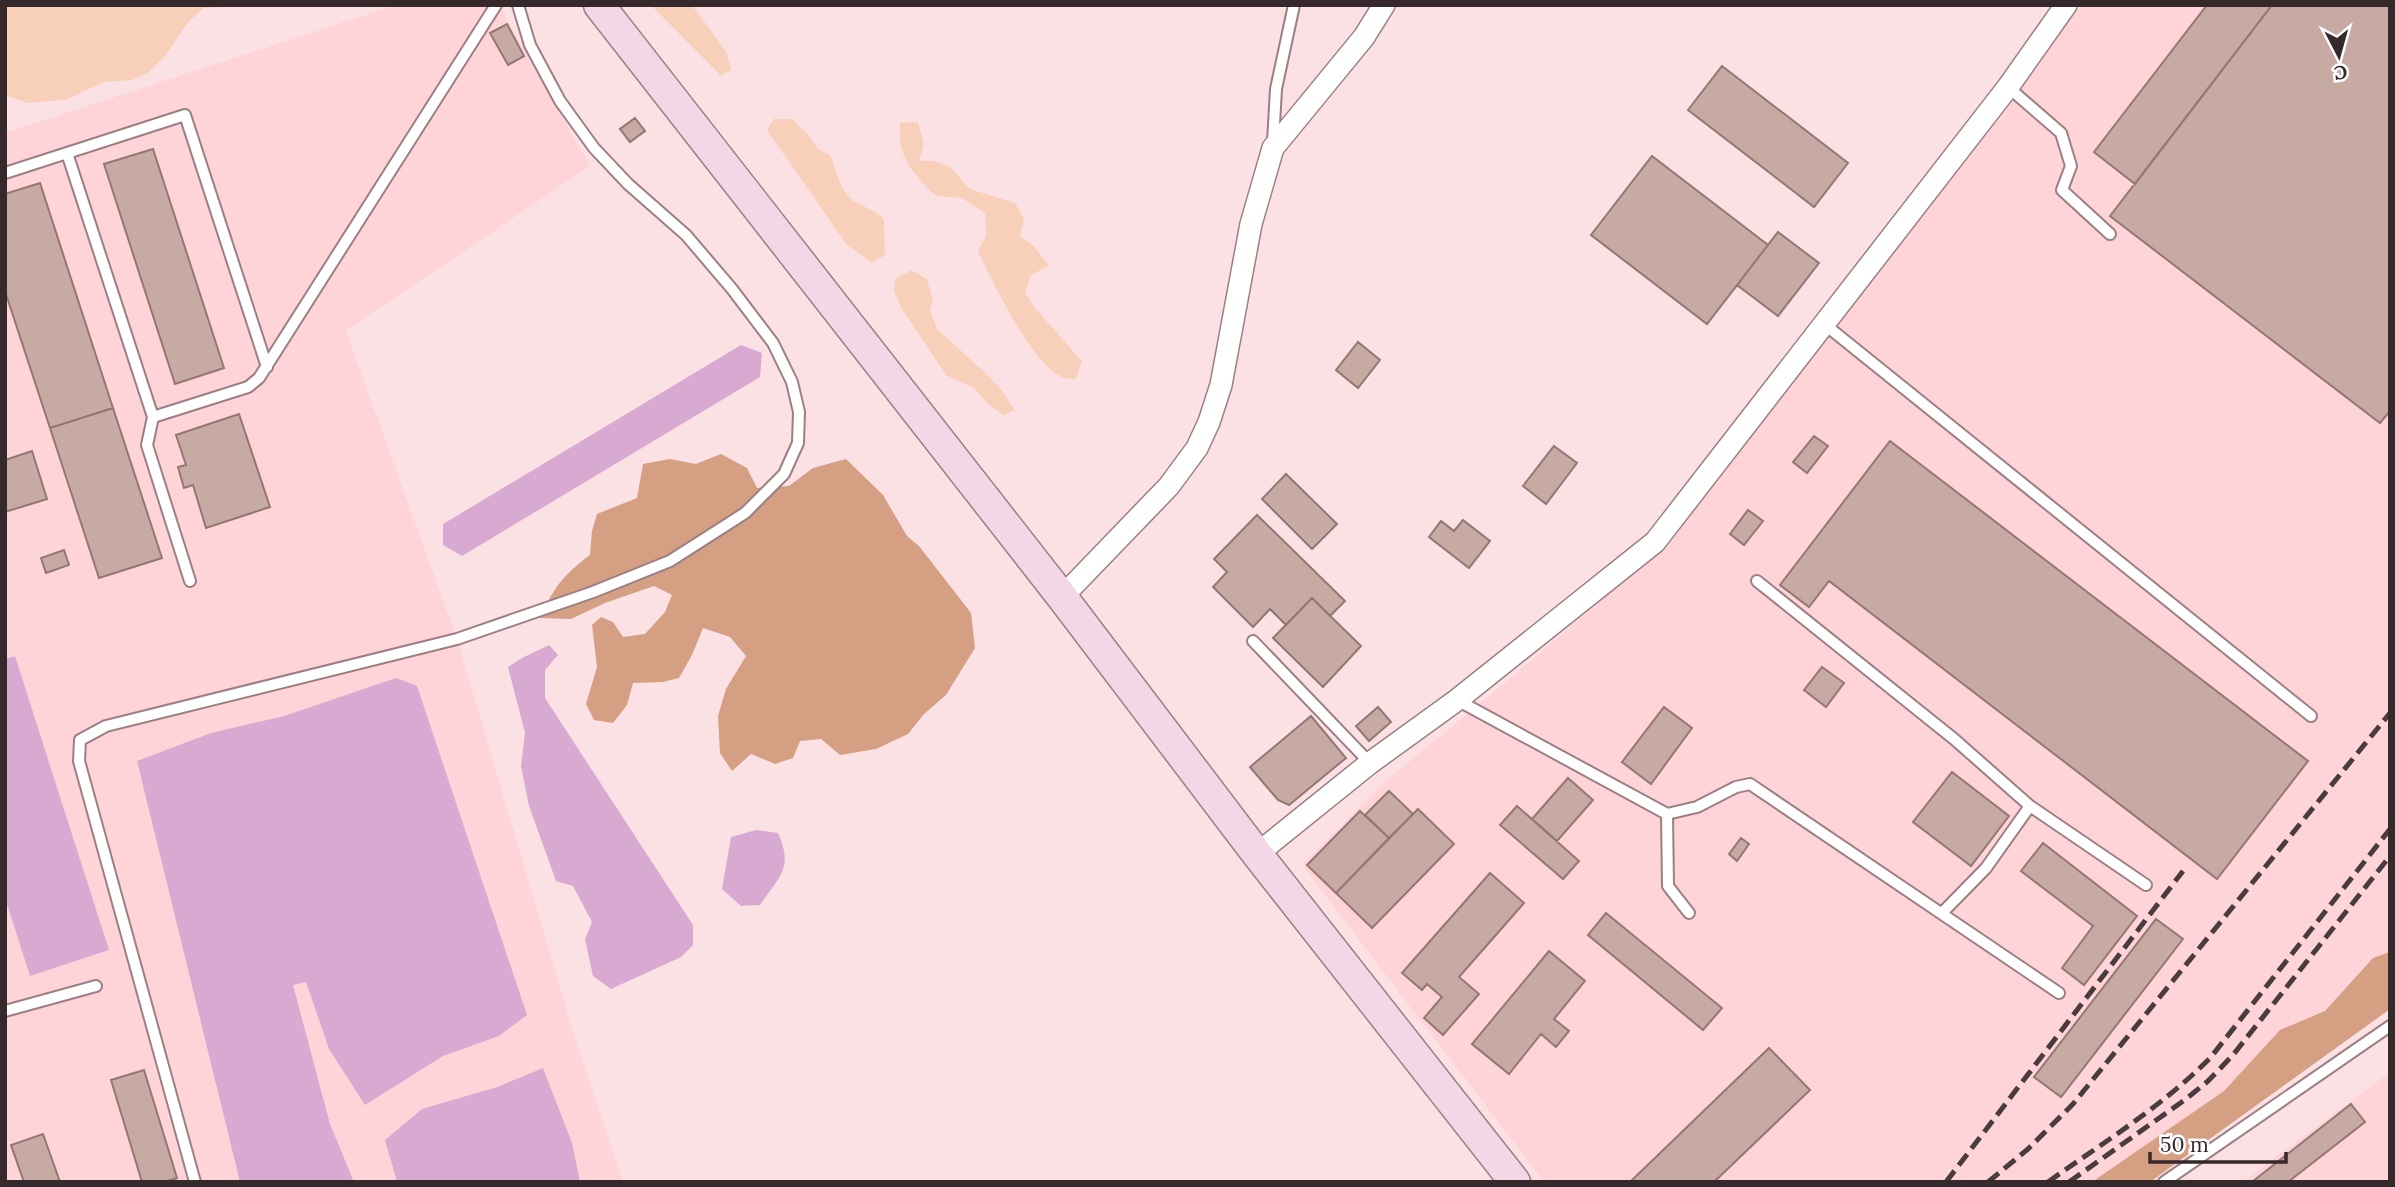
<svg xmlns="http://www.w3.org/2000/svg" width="2395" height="1187" font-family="Lora,serif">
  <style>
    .built { fill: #fed4d9 }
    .green { fill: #f8cfb9 }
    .forest { fill: #d49f82 }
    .water { fill: #d8aad2 }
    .building { fill: #c8aaa4; stroke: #947772; stroke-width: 2 }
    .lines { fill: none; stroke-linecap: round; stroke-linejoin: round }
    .lane-casing { stroke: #9c7f82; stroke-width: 14 }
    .street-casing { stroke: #9c7f82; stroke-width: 24 }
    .secondary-casing { stroke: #9c7f82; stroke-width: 33 }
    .lane { stroke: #fff; stroke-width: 10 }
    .street { stroke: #fff; stroke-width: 21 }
    .secondary { stroke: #f4d7e6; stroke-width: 30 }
    .rail { stroke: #4a3c3e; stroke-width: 5; stroke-dasharray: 14 7; stroke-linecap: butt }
  </style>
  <rect width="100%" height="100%" fill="#fce1e4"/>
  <path class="built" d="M396 5H499L590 166 346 331 457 639 577 1045 623 1182H5V133Z
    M2082 5H2390V991L2131 1182H1544L1302 865 1387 780 1507 681 1670 541Z
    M2390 1072V1182H2242Z"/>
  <path class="green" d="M5 5H263L204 8 189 21 164 57 148 73 132 80 104 82 65 100 27 103 5 95Z
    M651 5H691L695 9 727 53 731 70 721 76Z
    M774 119H792L807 133 819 150 830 155C838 173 839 194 859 204 869 209 875 211 884 219L885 255 872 263 847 245 767 130Z
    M913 122 918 123 924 144 919 161H934L950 167 970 189 1015 203 1024 219 1020 236 1034 246 1049 266 1031 275 1025 292 1035 308 1082 361 1076 379C1071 379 1064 379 1060 376 1030 360 993 283 978 251L986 236 985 213 962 198 936 196C913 173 897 158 900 123Z
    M911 270 927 279 933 301 930 310 937 329 980 368 1001 389 1015 410 1004 415 988 404 974 388 946 375 901 307 894 291 895 279Z"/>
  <path class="forest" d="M721 454 747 468 757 488 789 486 813 468 846 459 883 495 907 536 919 546 971 613 975 648 946 695 924 714 908 734 876 749 840 755 821 739 800 741 793 758 775 764 751 754 732 771 720 753 718 716 726 689 746 656 730 637 703 628 692 655 679 678 663 682 633 683 627 705 613 723 594 720 586 704 597 667 592 625 601 617 613 622 623 637 645 634 665 612 672 595 654 586 605 603 571 619 539 618C555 587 562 576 590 555L592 531 597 514 637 498 643 464 670 459 696 464Z
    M2390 952V1009L2150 1182H2092L2224 1091 2280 1030 2325 1011 2373 958Z"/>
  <path class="water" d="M741 345 762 353 760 377 462 556 443 545V524Z
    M549 645 558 655 545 670V698L693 925V945L681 957 611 989 593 976 585 939 592 922 573 886 556 881 529 806 521 766 525 733 508 667 522 658Z
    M15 656 109 950 30 976 5 898V659Z
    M396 678 417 686 527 1015 499 1036 443 1056 365 1105 329 1049 306 982 293 985 330 1124 354 1182H240L137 761 211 733 284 716Z
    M756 830 778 833C794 868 779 877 760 905L741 906 722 889 731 837Z
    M543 1068 572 1143 580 1182H397L385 1140 422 1109 497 1087Z"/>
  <path class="building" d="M2207 5H2272L2135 184 2094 152Z
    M2272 5H2390V411L2380 423 2110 216Z
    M507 24 524 56 508 65 490 33Z
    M1722 66 1848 163 1814 207 1688 110Z
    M635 118 645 131 630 142 620 129Z
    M153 149 224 368 175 384 104 164Z
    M1652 156 1768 245 1707 324 1591 235Z
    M40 183 113 408 50 428 5 291V194Z
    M1778 232 1819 263 1778 316 1737 285Z
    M1358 342 1380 360 1358 388 1336 370Z
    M113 408 162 558 99 578 50 428Z
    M239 414 270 507 206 528 193 485 184 488 178 467 186 465 176 435Z
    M1814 436 1828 446 1807 473 1793 462Z
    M1890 441 2308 761 2217 879 1829 581 1809 607 1780 585Z
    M1554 446 1577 463 1546 504 1523 486Z
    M32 451 47 499 5 512V460Z
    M1286 474 1337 524 1312 549 1262 499Z
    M1748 510 1763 521 1744 545 1730 534Z
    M1257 515 1345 601 1330 616 1312 598 1286 625 1270 609 1253 627 1213 587 1227 572 1214 559Z
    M1463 520 1490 541 1469 568 1429 537 1441 521 1454 531Z
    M64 550 69 565 46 573 41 558Z
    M1312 598 1361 646 1323 687 1273 638Z
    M1822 667 1844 683 1826 707 1804 690Z
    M1378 707 1391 722 1369 741 1356 726Z
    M1664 707 1692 728 1651 784 1622 762Z
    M1311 716 1346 758 1289 805 1278 800 1250 767Z
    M1952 772 2009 816 1971 866 1913 822Z
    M1568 778 1593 800 1557 841 1532 819Z
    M1389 791 1413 814 1389 838 1365 815Z
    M1517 806 1579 861 1563 879 1500 825Z
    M1418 809 1454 844 1372 928 1336 893Z
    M1360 811 1389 838 1336 893 1307 865Z
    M1741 838 1749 844 1737 861 1729 854Z
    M2043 843 2137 916 2084 985 2062 968 2093 926 2021 871Z
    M1490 873 1524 903 1459 977 1479 994 1443 1035 1424 1018 1442 997 1427 984 1422 990 1402 973Z
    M1606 913 1722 1008 1703 1030 1588 935Z
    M2156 919 2183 939 2061 1097 2034 1077Z
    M1549 951 1585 981 1554 1019 1569 1031 1556 1047 1541 1034 1509 1074 1472 1044Z
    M1769 1048 1810 1090 1714 1182H1630Z
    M144 1070 177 1178 165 1182H142L111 1080Z
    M2351 1104 2365 1122 2288 1182H2252Z
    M43 1134 60 1182H24L11 1145Z"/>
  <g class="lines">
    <g class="lane-casing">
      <path id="lane" d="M2008 87 2061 133 2071 166 2062 190 2110 234
        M1273 142 1276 89 1294 5
        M67 153 153 417
        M5 173 185 115 267 367
        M1823 323 2311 716
        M190 581 147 445 153 417 248 387 259 378 496 5
        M1757 581 1954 739 2030 806 2146 885
        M1253 641 1370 763
        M1457 700 1667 814 1697 807 1736 787 1750 784 2059 993
        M1667 814 1668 886 1689 913
        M1942 913 1986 868 2030 806
        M5 1011 96 986
        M195 1182 79 761 80 740 106 726 457 639 593 592 670 561 745 513 784 474 798 443 799 412 792 382 773 343 732 289 686 235 628 184 594 148 560 101 530 45 518 5
        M2164 1182 2390 1026"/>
    </g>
    <g class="street-casing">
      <path id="street" d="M1062 597 1169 486 1197 448 1209 422 1221 385 1251 224 1273 148 1364 37 1384 5
        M1257 854 1370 763 1457 700 1655 542 2008 87 2066 5"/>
    </g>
    <g class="secondary-casing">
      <path id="secondary" d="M599 5 1062 597 1257 854 1515 1182"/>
    </g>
    <use href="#lane" class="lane"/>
    <use href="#street" class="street"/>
    <use href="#secondary" class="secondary"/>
    <path class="rail" d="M1946 1182 2183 871
      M1988 1182 2028 1149 2073 1104 2390 713
      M2048 1182C2104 1142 2163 1106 2211 1057L2390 829
      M2069 1182 2186 1099 2208 1081 2233 1055 2390 856"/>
  </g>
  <rect width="2395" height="1187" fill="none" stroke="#36292b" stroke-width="14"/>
  <g transform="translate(2339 56) rotate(174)" stroke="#ffffff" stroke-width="5" paint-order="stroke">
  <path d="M0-5L12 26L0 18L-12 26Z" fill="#36292b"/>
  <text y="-10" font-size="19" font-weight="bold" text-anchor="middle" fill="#36292b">С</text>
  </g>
  <path d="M2150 1152v10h136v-10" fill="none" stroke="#36292b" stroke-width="3.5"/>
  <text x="2160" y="1152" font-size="21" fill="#36292b" stroke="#ffffff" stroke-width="5" paint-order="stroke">50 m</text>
</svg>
